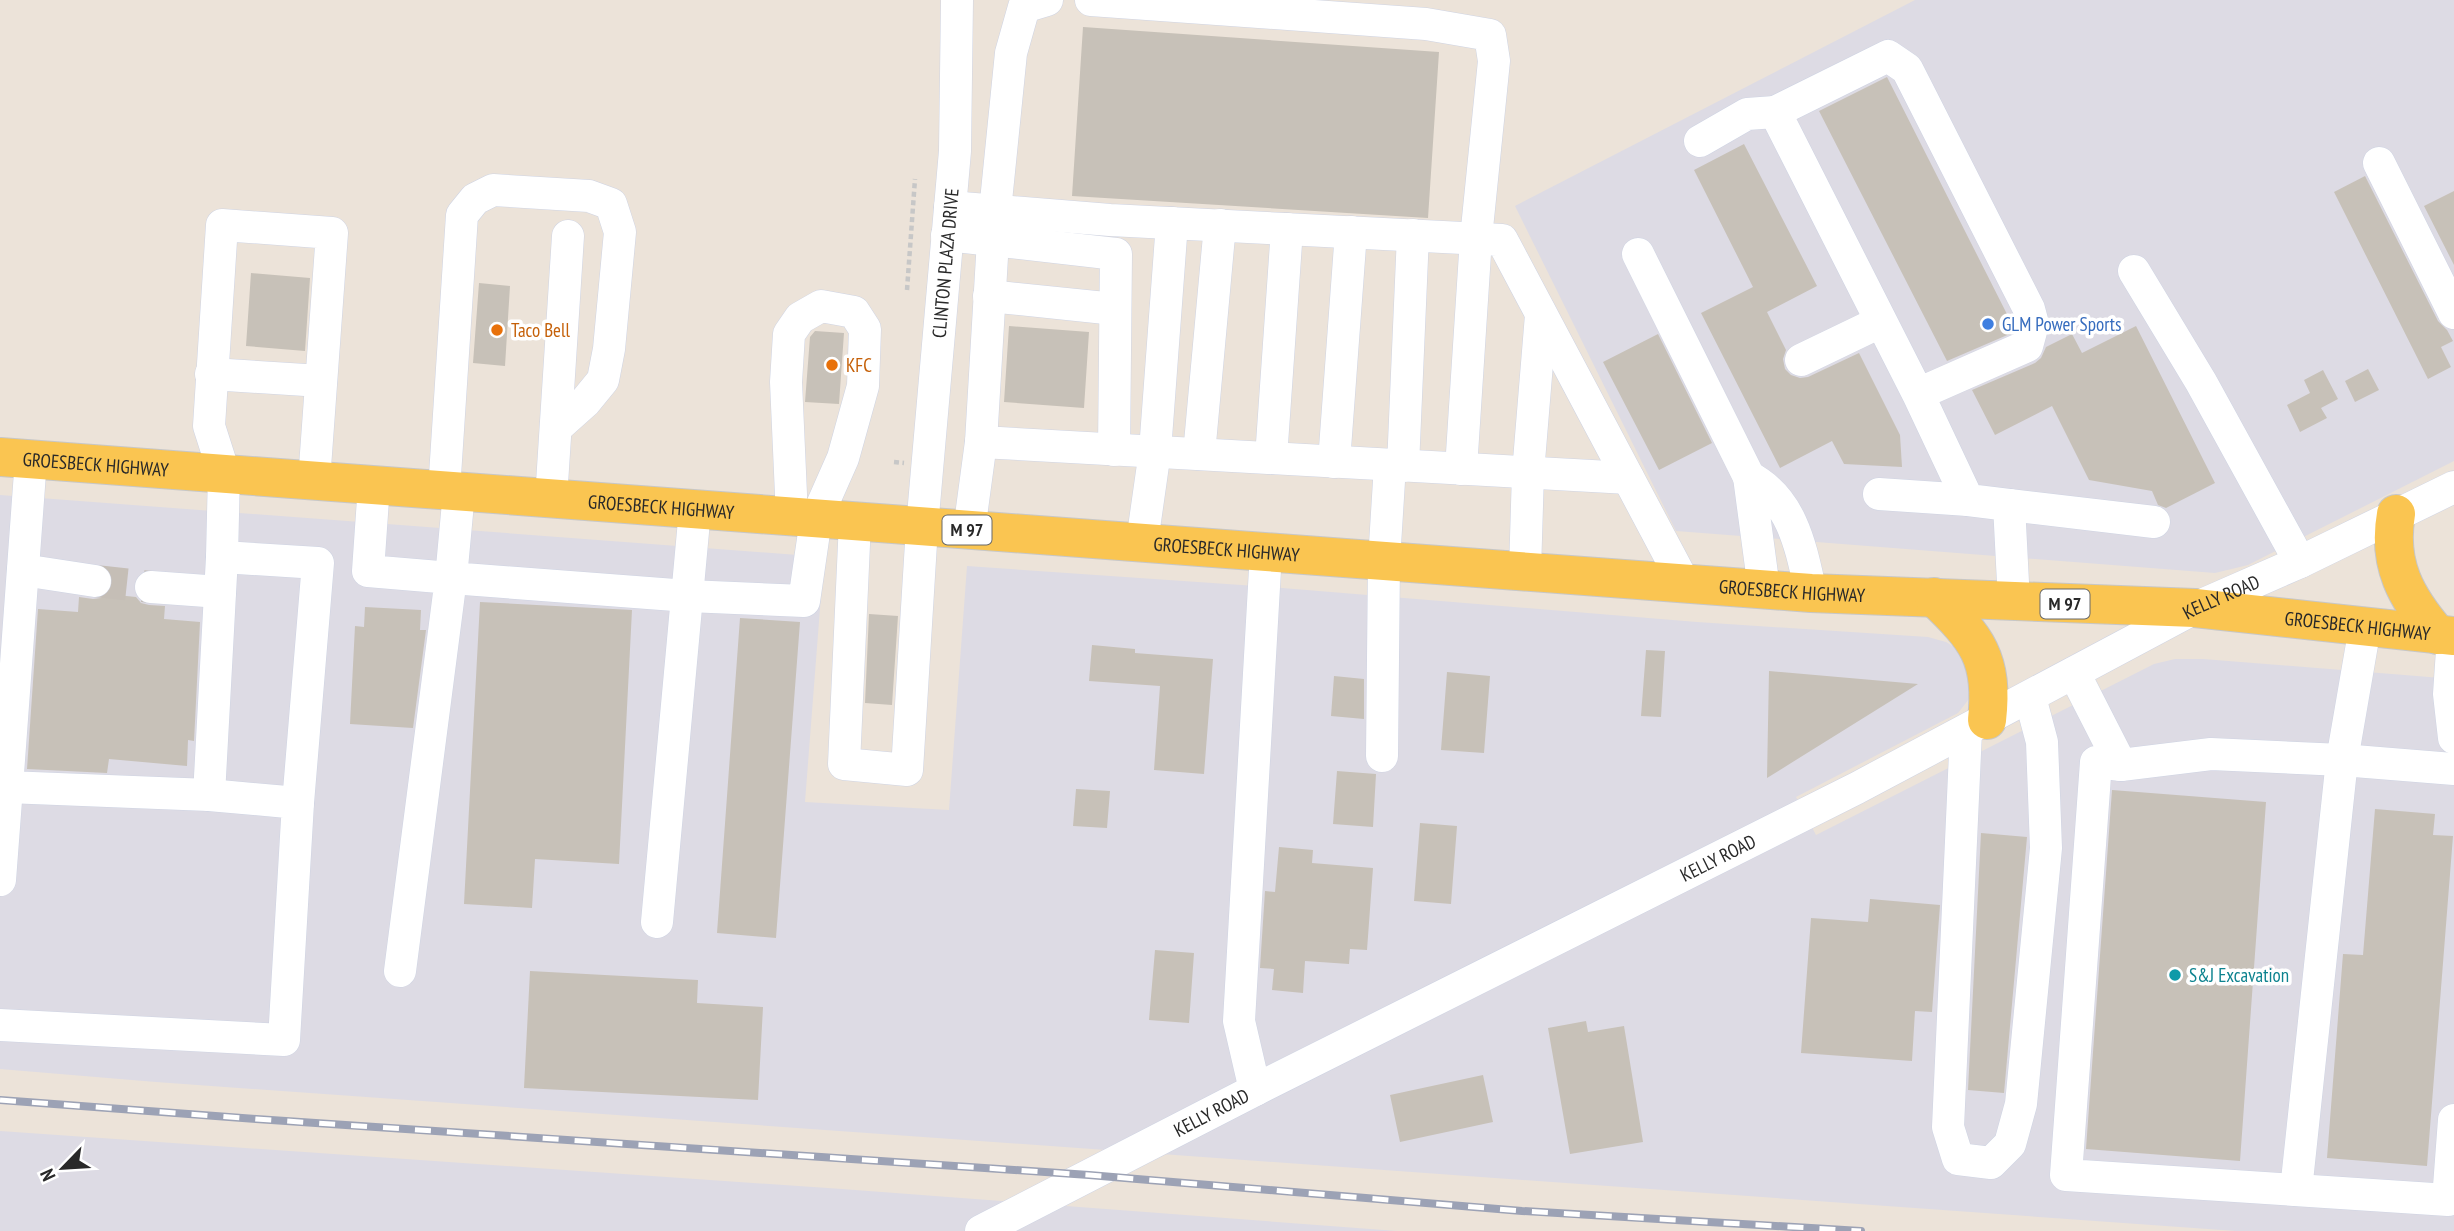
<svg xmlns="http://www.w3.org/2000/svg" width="2454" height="1231" font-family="'PT Sans Narrow',sans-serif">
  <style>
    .industrial { fill: #dddbe4 }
    .building { fill: #c7c1b8 }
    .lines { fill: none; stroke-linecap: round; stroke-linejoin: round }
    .minor-tunnel { stroke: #c5beb6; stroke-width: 32; stroke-dasharray: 32 16; stroke-linecap: butt }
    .minor-casing { stroke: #cfd4e3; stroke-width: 33 }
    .major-casing { stroke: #c7c7c7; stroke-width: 40 }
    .path { stroke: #c7c7c7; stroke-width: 4.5; stroke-dasharray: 5 3.5; stroke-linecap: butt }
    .minor { stroke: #fff; stroke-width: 32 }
    .major { stroke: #fac551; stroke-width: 38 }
    .rail-casing { stroke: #9ca2b5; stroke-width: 8 }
    .rail { stroke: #fff; stroke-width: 5; stroke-dasharray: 16; stroke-linecap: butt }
    .shop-dot { fill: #3f7fe0; stroke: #fff; stroke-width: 2.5 }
    .food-dot { fill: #e8710a; stroke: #fff; stroke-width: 2.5 }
    .culture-dot { fill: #0f9aa8; stroke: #fff; stroke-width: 2.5 }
    .labels { text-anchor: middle; stroke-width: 7; stroke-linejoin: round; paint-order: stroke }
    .shield { fill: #fff; stroke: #696969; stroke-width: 2 }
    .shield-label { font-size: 18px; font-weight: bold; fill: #292929 }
    .street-label { font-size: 19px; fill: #292929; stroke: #fff }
    .shop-label { font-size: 19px; fill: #366cbe; stroke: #fff; text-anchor: start }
    .food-label { font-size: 19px; fill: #c56008; stroke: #fff; text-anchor: start }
    .culture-label { font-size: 19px; fill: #0d838f; stroke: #fff; text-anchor: start }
  </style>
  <rect width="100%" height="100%" fill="#ece3d9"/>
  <path class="industrial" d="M1915 0H2454V461L2248 565 2215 573 1676 531 1515 206Z
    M0 495 824 557 805 802 949 810 967 566 1270 587 1697 622 1928 637 1946 642 1962 652 1971 665 1969 699 1958 713 1796 797 1816 835 2154 664 2175 659H2203L2454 679V1231H2236L156 1082 0 1069Z
    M0 1131 842 1189 1397 1231H0Z"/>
  <path class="building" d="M1083 27 1439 52 1428 218 1072 196Z
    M1887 77 2013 326 2012 333 1947 361 1819 111Z
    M1744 144 1817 286 1767 312 1786 350 1783 359 1785 369 1791 375 1800 378 1808 377 1859 353 1900 435 1902 467 1844 464 1832 441 1780 468 1701 313 1753 287 1694 170Z
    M2365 176 2438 321 2447 330 2453 341 2441 347 2451 367 2428 379 2334 192Z
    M2454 191V265L2424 206Z
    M251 273 310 278 305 351 246 346Z
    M479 283 510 286 505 366 473 363Z
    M1009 326 1089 332 1084 408 1004 402Z
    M2136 326 2215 483 2166 508 2158 505 2152 491 2089 480 2052 406 1995 435 1972 390 2035 363 2041 358 2046 347 2072 334 2082 353Z
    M815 331 844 333 839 404 805 402 810 337Z
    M1658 334 1712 443 1659 470 1603 362Z
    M2368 369 2379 390 2355 402 2345 381Z
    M2323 370 2338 399 2321 408 2327 418 2300 432 2287 405 2310 393 2304 380Z
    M107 594 136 597 141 603 149 605 165 606 164 619 200 622 194 741 188 740 187 766 109 759 107 773 27 769 38 609 78 612 79 597 93 599 101 598Z
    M480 602 632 610 619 864 535 859 532 908 464 904Z
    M365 607 421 610 420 630H426L413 728 350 724 355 626 364 627Z
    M869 614 898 616 892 705 865 703Z
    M740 618 800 622 776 938 717 933Z
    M1092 645 1135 649V653L1213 659 1204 774 1154 770 1160 686 1089 681Z
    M1646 650 1665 651 1661 717 1641 716Z
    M1769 671 1918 684 1767 778Z
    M1447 672 1490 676 1484 753 1441 750Z
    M1334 676 1364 679V719L1331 716Z
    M1337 771 1376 774 1373 827 1333 824Z
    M1076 789 1110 791 1107 828 1073 826Z
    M2112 790 2266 802 2240 1161 2086 1149Z
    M2375 809 2435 814 2433 835 2453 836 2427 1166 2327 1158 2343 954 2363 955Z
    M1420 823 1457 826 1451 904 1414 901Z
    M1981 833 2027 837 2004 1093 1968 1090Z
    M1279 847 1313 850 1312 863 1373 868 1367 950 1350 949 1349 964 1305 961 1303 993 1272 990 1274 969 1260 968 1265 891 1275 892Z
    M1870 899 1940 905 1932 1012 1915 1011 1912 1061 1801 1053 1811 918 1868 922Z
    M1155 950 1194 953 1189 1023 1149 1020Z
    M530 971 698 980 697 1003 763 1007 758 1100 524 1088Z
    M1586 1021 1588 1032 1624 1026 1643 1142 1570 1154 1548 1028Z
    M1483 1075 1493 1122 1400 1142 1390 1095Z"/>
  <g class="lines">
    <path class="minor-tunnel" d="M95 581 151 587"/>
    <g class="minor-casing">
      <g id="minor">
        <path d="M1091 0 1426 24 1490 35 1494 61 1476 238 1461 469"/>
        <path d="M1700 141 1747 114 1775 112"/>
        <path d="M2379 163 2454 313"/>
        <path d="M950 207 1110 220 1502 240 1684 583"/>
        <path d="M995 211 1011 53 1024 7 1047 0"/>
        <path d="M947 235 1116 254 1114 450"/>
        <path d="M1638 254 1749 477"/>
        <path d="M2134 271 2201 382 2300 562"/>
        <path d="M989 296 1115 309"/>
        <path d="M1801 360 1880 322"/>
        <path d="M211 374 321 381"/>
        <path d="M1918 394 2027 346 2033 324 2029 309 1907 69 1888 56 1775 112 1918 394 1968 500 2009 505 2014 602"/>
        <path d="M981 442 1628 478"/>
        <path d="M1199 454 1220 225"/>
        <path d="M1271 458 1287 229"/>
        <path d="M31 459 7 787 209 795 222 557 224 473 209 426 222 225 332 233 314 481"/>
        <path d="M1334 462 1351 232"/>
        <path d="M1403 466 1413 235"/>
        <path d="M374 485 368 571 451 578 400 971"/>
        <path d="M444 491 462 215 475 199 493 190 589 196 611 204 620 232 609 349 603 380 585 402 557 427"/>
        <path d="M459 492 451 578 688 596 804 601 816 519 843 458 863 386 865 329 854 312 821 306 800 318 789 334 786 382 792 517"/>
        <path d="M1879 494 1968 500"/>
        <path d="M551 499 568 236"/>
        <path d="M2009 505 2154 522"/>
        <path id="s1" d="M855 522 844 764 907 770 922 527 955 151 957 0"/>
        <path d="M969 531 981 442 993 240"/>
        <path d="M1142 542 1155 451 1172 223"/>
        <path d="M222 557 318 563 298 803"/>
        <path d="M23 570 95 581"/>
        <path d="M1525 571 1528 473 1541 315"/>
        <path d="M151 587 220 592"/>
        <path d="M1764 589 1749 477C1793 500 1801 548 1811 593"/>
        <path d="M2365 627 2342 760 2211 754 2121 765 2096 762 2066 1175 2448 1200 2454 1120"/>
        <path d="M2453 636 2449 694 2454 738"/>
        <path d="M2074 673 2121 765"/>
        <path d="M1966 731 1948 1127 1958 1159 1991 1163 2010 1144 2021 1104 2046 848 2042 742 2030 697"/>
        <path d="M1382 756 1384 561 1390 465"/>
        <path d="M0 880 7 787"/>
        <path d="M657 922 695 510"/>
        <path d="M0 1025 284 1040 298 803 209 795"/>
        <path d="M1255 1090 1239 1021 1266 552"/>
        <path d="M2296 1190 2342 760 2454 769"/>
        <path id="s2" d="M981 1231 1255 1090 1857 788 2195 608 2300 562 2454 487"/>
      </g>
    </g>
    <g class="major-casing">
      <g id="major">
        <path id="s3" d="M0 457 1811 593 2195 608 2454 636"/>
        <path d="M2396 514C2387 564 2406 598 2438 635"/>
        <path d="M1934 597C1977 638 1994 659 1987 720"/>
      </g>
    </g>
    <path class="path" d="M907 290 915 179
      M894 462 904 463"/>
    <use href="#minor" class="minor"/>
    <use href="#major" class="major"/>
    <g class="rail-casing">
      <path id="rail" d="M0 1100 256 1119 1089 1175 1522 1211 1861 1231"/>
    </g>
    <use href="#rail" class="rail"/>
  </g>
  <circle class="shop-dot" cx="1988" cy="324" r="7"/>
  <g class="food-dot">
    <circle cx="497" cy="330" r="7"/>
    <circle cx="832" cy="365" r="7"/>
  </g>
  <circle class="culture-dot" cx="2175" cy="975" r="7"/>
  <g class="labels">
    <g class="shield">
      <rect x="942.5" y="515.5" width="49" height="29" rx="5"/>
      <rect x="2040.5" y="589.5" width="49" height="29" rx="5"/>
    </g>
    <g class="shield-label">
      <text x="967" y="536">M 97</text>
      <text x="2065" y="610">M 97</text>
    </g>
    <g class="street-label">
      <text dy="7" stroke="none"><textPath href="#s1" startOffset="814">CLINTON PLAZA DRIVE</textPath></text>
      <text dy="7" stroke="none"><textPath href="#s3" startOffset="96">GROESBECK HIGHWAY</textPath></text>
      <text dy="7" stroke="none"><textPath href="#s3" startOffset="663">GROESBECK HIGHWAY</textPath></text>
      <text dy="7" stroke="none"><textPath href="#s3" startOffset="1230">GROESBECK HIGHWAY</textPath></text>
      <text dy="7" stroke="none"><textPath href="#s3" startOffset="1797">GROESBECK HIGHWAY</textPath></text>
      <text dy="7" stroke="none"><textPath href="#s2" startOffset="1393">KELLY ROAD</textPath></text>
      <text dy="7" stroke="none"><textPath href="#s3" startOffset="2364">GROESBECK HIGHWAY</textPath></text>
      <text dy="7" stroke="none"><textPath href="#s2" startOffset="826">KELLY ROAD</textPath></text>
      <text dy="7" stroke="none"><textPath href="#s2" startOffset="259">KELLY ROAD</textPath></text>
    </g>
    <g class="shop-label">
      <text x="2002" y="331">GLM Power Sports</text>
    </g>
    <g class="food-label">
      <text x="511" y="337">Taco Bell</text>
      <text x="846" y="372">KFC</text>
    </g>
    <g class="culture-label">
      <text x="2189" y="982">S&amp;J Excavation</text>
    </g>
  </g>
  <g transform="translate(63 1168) rotate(245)" stroke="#ffffff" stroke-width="5" paint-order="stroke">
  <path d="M0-5L12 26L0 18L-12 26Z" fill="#292929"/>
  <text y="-10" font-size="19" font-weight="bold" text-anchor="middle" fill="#292929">N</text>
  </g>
</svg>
